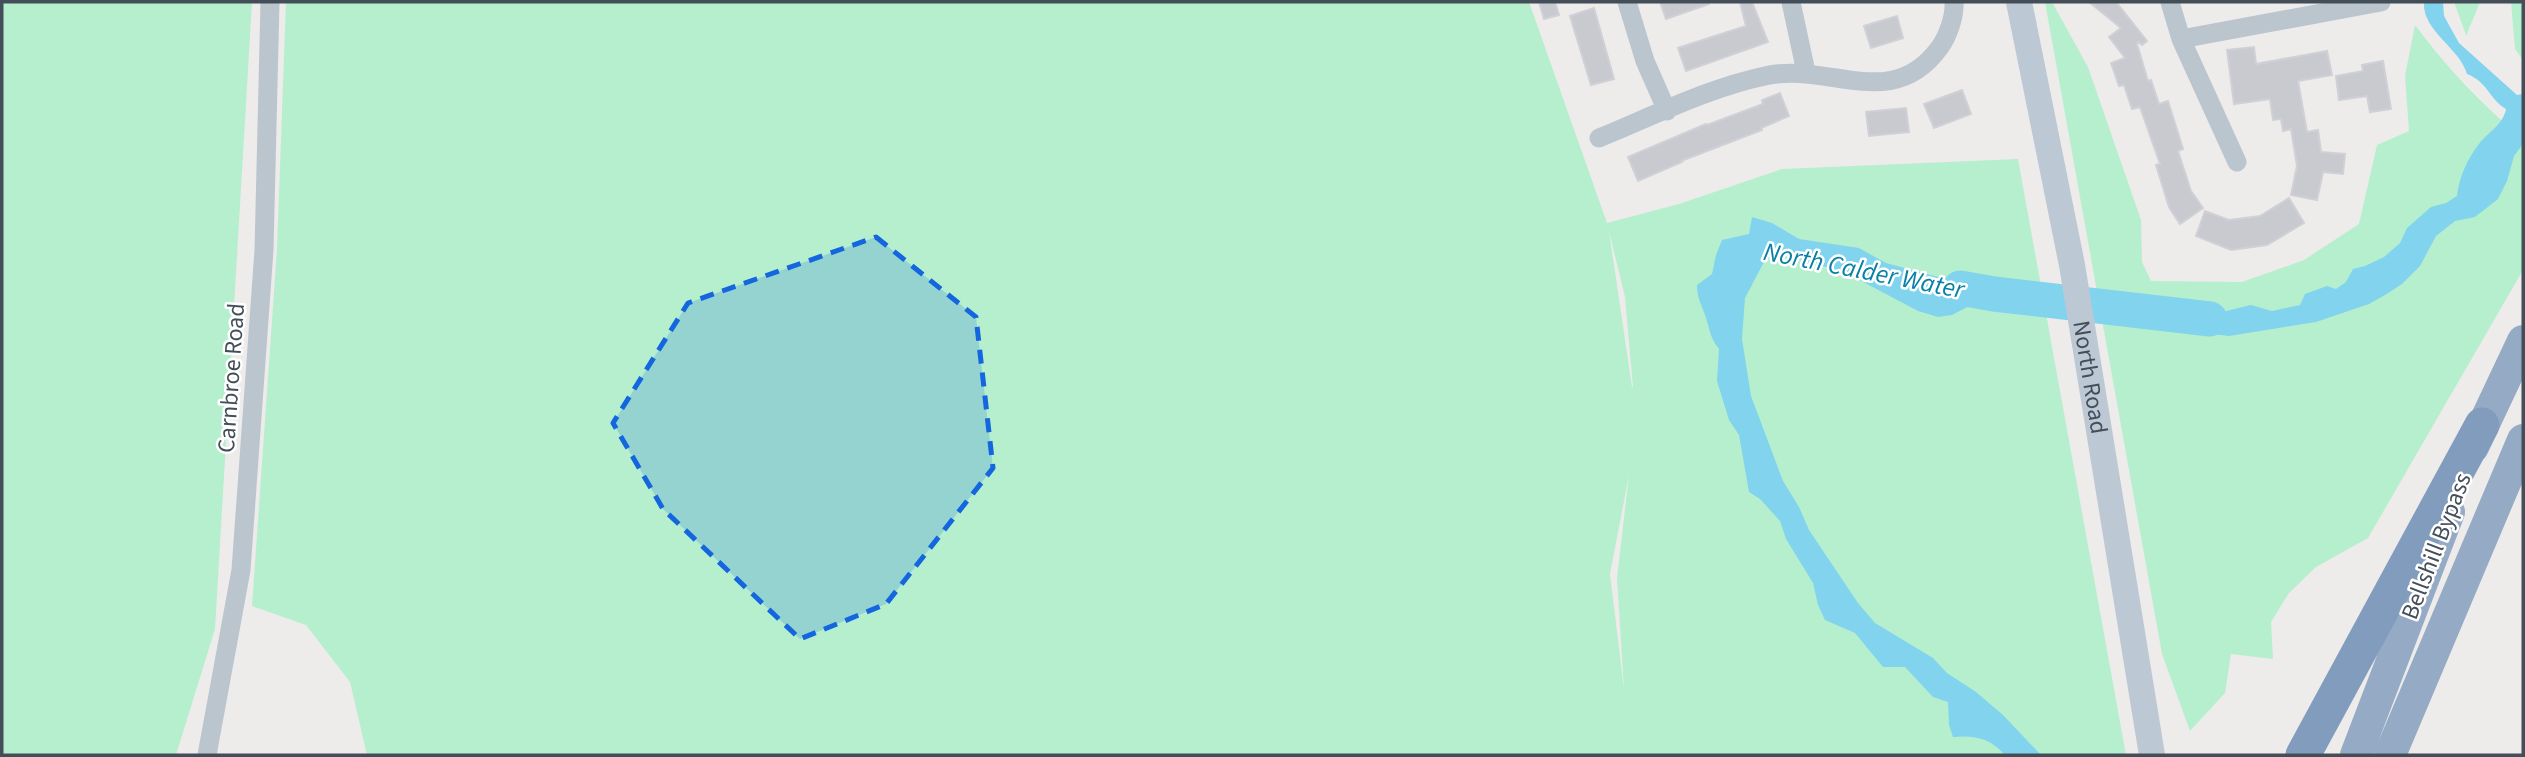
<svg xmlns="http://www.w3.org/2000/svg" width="2525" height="757" font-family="'Source Sans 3',sans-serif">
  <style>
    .green { fill: #b6efce; fill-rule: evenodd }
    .water { fill: #82d3ed }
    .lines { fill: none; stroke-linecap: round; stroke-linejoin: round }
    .river { stroke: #82d3ed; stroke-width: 35 }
    .building { fill: #c8cad0; stroke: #cfd1d7; stroke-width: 2 }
    .minor { stroke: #bbc5ce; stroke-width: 19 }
    .secondary { stroke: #bdc8d5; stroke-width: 26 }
    .trunk { stroke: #95aac4; stroke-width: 32 }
    .motorway { stroke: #819cbc; stroke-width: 35 }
    .marked { fill: #1466df; fill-opacity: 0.2; stroke: #1466df; stroke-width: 5; stroke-dasharray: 14 9; stroke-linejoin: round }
    .labels { text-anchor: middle; stroke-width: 5; stroke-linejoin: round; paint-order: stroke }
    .street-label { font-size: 24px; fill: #434e59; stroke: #fff }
    .water-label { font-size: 26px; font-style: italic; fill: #0980a6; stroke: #fff }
  </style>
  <rect width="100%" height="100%" fill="#eeebeb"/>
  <path class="green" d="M2 2H252L215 629 176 755H2Z
    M286 2H1529L1607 223 1679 204 1782 169 2018 159 2126 755H367L350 682 306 625 252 606 277 249ZM1609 231 1625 297 1633 387H1632ZM1629 475 1617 578 1624 689 1610 574Z
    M2045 2H2052L2088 67 2141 220 2142 262 2151 281 2242 282 2304 260 2359 224 2377 145 2409 131 2405 76 2415 25C2447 68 2482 105 2523 139V270L2368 538 2316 567 2289 593 2271 622 2273 659 2231 654 2225 693 2190 731 2162 654Z
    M2454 2H2480L2466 36V35Z
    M2511 2H2523V60L2515 49Z"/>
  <path class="water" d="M2424 2H2443L2444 16 2459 43 2517 95 2523 94V144L2514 156 2507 181 2498 199 2475 217 2455 221 2436 236 2420 266 2402 284 2385 295 2369 304 2316 322 2229 336 2194 332 2181 324 2170 320H2160L2164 306 2199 307 2222 312 2251 305 2272 311 2300 305 2305 294 2327 286 2336 289 2346 282 2353 269 2365 266 2384 257 2400 243 2407 228 2431 207 2446 203 2457 196C2459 178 2467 159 2479 144 2488 132 2503 125 2506 109 2489 99 2488 82 2467 74 2460 48 2422 31 2424 2Z
    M1752 217 1772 223 1799 239 1859 248 1886 263 1964 284 2008 278 2006 303 1977 302 1952 315 1938 317 1918 311 1848 274 1783 254 1765 260 1745 298 1742 339 1751 396 1783 481 1799 507 1809 530 1858 603 1875 623 1933 658 1947 673 1976 692 2003 715 2041 755H2005C1990 738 1975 735 1953 737L1949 725 1948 702 1933 697 1905 667H1883L1855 633 1825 620 1818 605 1813 583 1786 539 1780 521 1760 499 1749 492 1739 435 1729 420 1717 381 1719 349C1710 338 1710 330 1706 318 1702 305 1697 299 1697 285L1712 274 1716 255 1722 240 1749 234Z"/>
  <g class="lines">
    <path class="river" d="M1960 288 1994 294 2210 319"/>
  </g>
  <path class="building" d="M1539 2H1555L1559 15 1544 19Z
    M1660 2H1709V4L1666 19Z
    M1740 2H1752L1768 42 1686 71 1678 48 1746 26Z
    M2089 2H2116L2147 41 2142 45 2138 42 2137 44 2148 81 2151 80 2159 104 2168 101 2183 149 2178 151 2191 191 2203 208 2180 224 2169 207 2156 165 2160 164 2140 107 2132 109 2124 85 2119 86 2111 63 2125 58 2109 37 2121 28Z
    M1594 8 1614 79 1591 85 1570 16Z
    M1897 16 1903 38 1871 48 1864 26Z
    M2254 47 2256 64 2327 51 2332 75 2298 81 2307 132 2318 130 2321 152 2345 154 2343 174 2323 172 2317 200 2291 195 2297 166 2291 129 2283 131 2281 119 2273 120 2270 99 2234 104 2227 50Z
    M2383 61 2391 109 2370 112 2367 96 2339 100 2336 76 2363 71 2362 65Z
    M1962 90 1971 114 1934 128 1924 104Z
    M1780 93 1789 116 1761 128 1762 130 1681 161 1682 162 1638 181 1628 157 1706 124 1707 125 1763 104 1762 100Z
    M1906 108 1909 132 1869 136 1866 112Z
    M2289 198 2304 223 2267 245 2231 250 2196 236 2205 211 2229 220 2260 216Z"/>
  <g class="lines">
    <path class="minor" d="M1627 2 1645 61 1667 111
      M1791 2 1806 72
      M2170 2 2181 39 2237 162
      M2181 39 2381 2
      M1599 138C1653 116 1708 88 1765 76 1828 61 1892 114 1940 47 1948 36 1955 16 1954 2
      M207 755 241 570 264 250 270 2"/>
    <path class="secondary" id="s1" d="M2019 2 2072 265 2152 755"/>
    <path class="trunk" d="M2473 447 2523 341
      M2356 755 2449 512
      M2390 755 2523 440"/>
    <path class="motorway" d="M2303 755 2482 425"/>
  </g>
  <path class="marked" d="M876 237 976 317 993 468 886 604 800 639 663 509 613 423 688 303Z"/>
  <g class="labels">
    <g class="street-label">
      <text dy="8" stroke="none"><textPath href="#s1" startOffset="382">North Road</textPath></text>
      <text transform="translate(231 378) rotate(-86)" y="8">Carnbroe Road</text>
      <text transform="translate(2436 546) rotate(-69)" y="8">Bellshill Bypass</text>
    </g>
    <g class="water-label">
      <text transform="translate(1864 270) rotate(11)" y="9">North Calder Water</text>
    </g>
  </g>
  <rect width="2525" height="757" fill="none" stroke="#434e59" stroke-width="7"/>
</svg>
